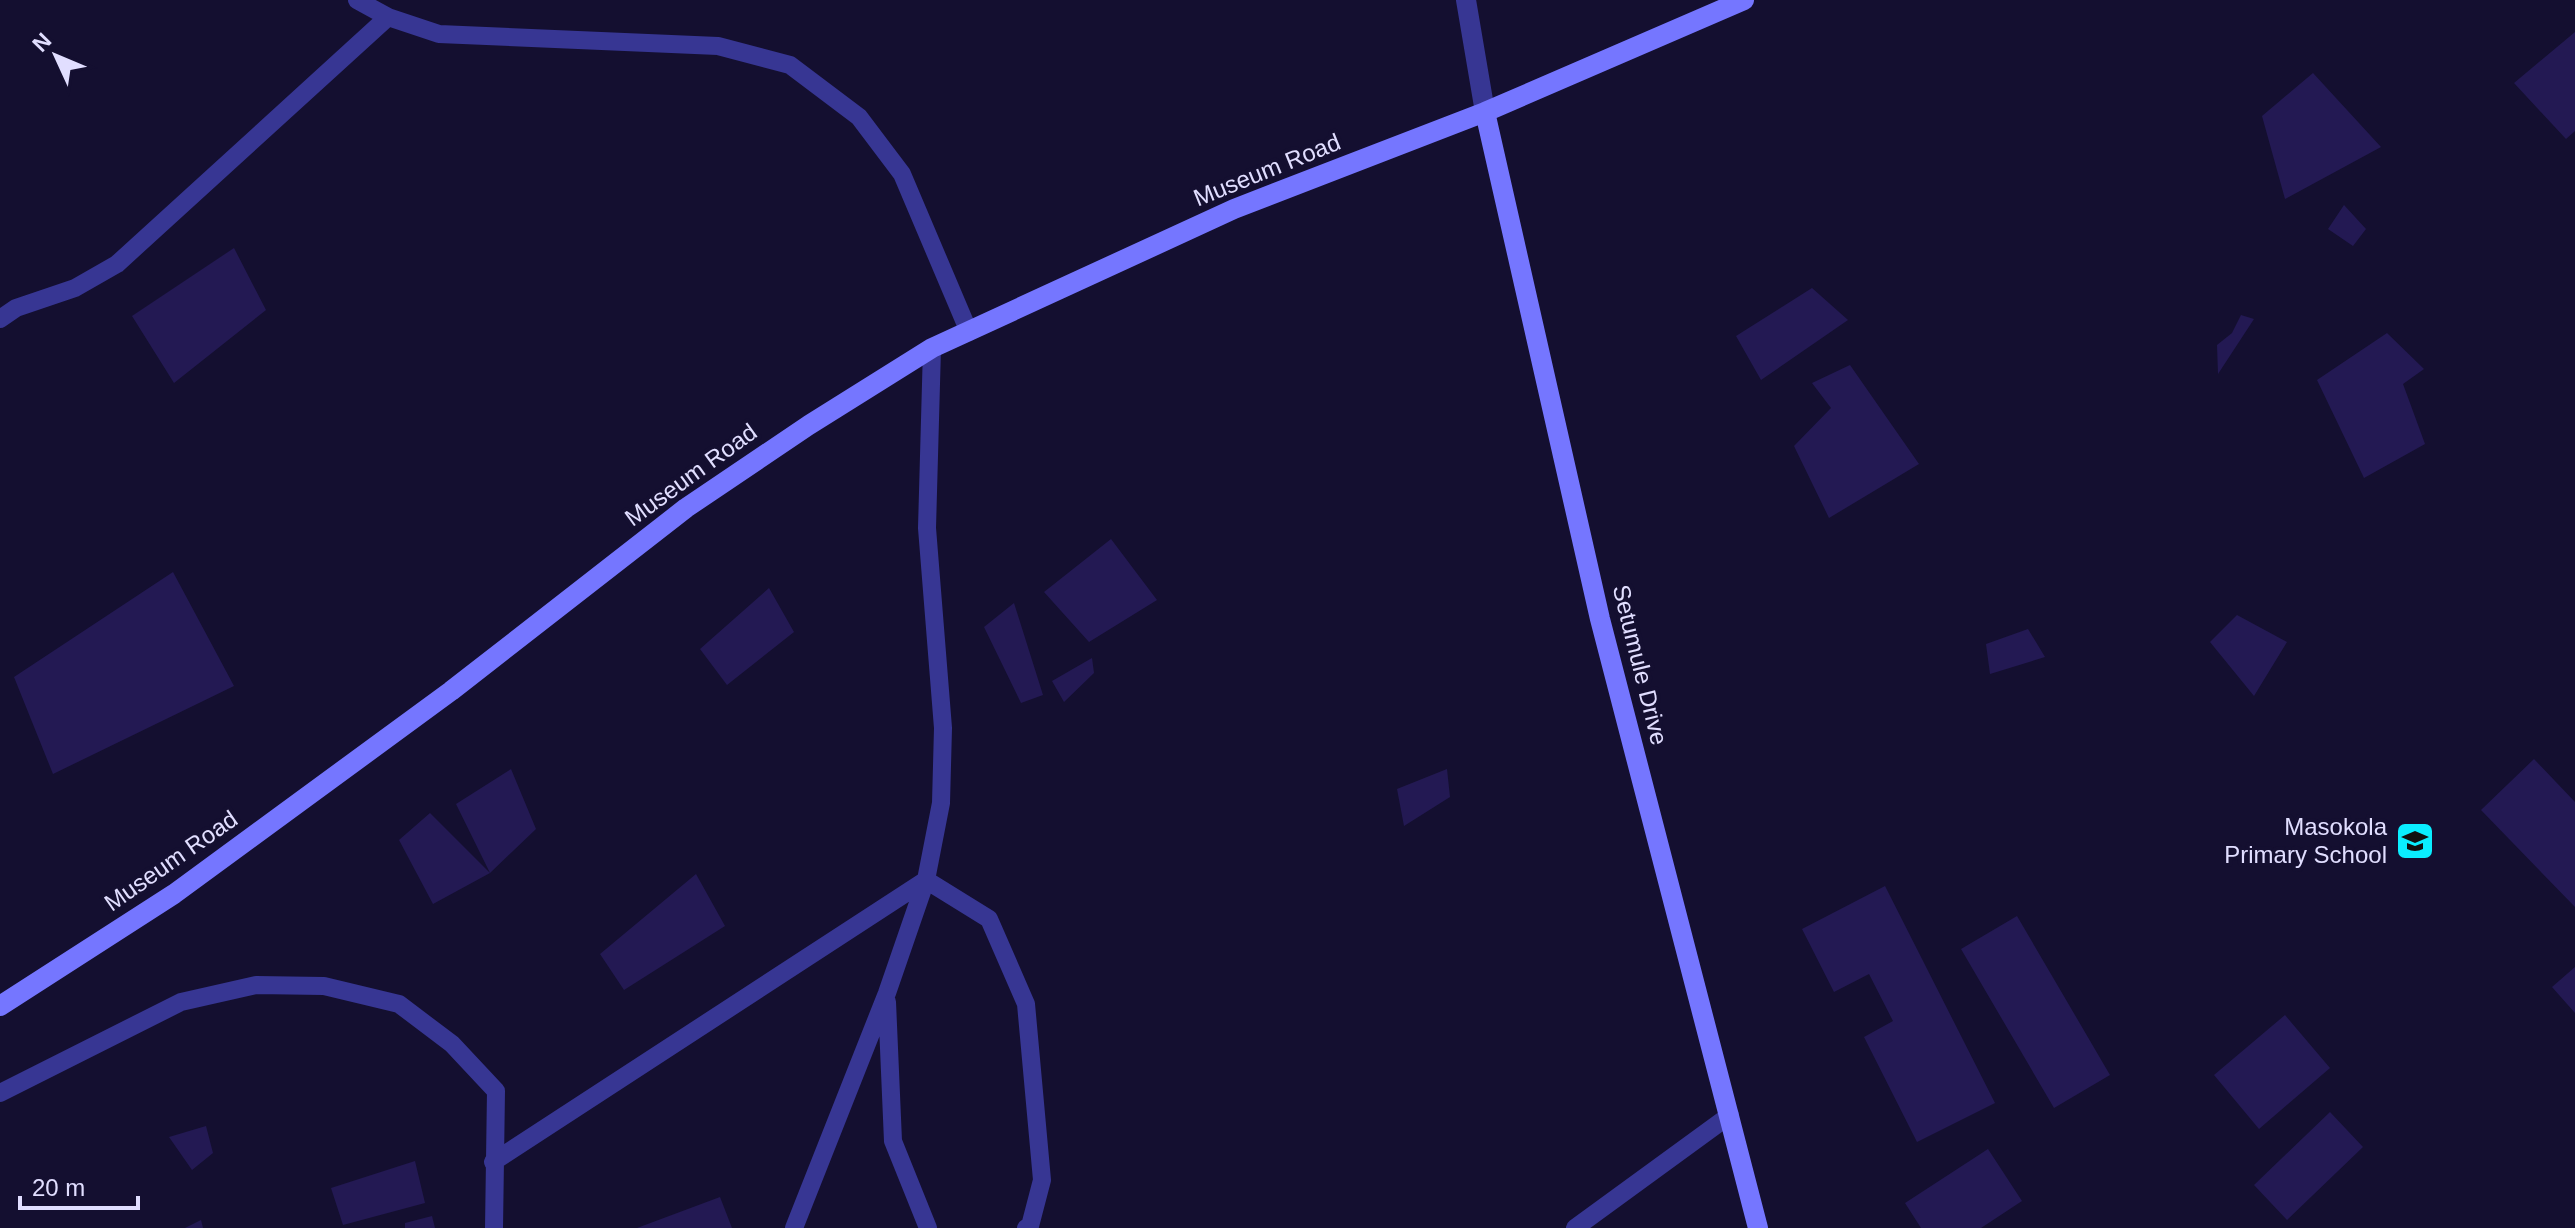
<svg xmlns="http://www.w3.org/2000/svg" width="2575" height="1228" font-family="Arial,sans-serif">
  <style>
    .building { fill: #231953 }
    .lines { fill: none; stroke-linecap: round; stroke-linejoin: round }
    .lane { stroke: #373693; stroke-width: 18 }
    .street { stroke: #373693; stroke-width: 20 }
    .secondary { stroke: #7576ff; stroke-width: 20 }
    .labels { text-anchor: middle; stroke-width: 8; stroke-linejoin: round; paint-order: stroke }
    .street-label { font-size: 24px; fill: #e1deff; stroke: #140f30 }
    .poi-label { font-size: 24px; fill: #e1deff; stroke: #140f30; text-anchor: end }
  </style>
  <rect width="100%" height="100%" fill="#140f30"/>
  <path class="building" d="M2575 32V131L2566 139 2514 83Z
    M2313 73 2381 147 2285 199 2262 116Z
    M2344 205 2366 229 2353 246 2328 229Z
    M234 248 266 310 174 383 132 316Z
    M1812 288 1848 320 1761 380 1736 336Z
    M2241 315 2254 319 2218 374 2217 345 2232 333Z
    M2387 333 2424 369 2403 384 2425 444 2364 478 2317 380Z
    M1850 365 1919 464 1829 518 1794 446 1831 408 1812 383Z
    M1111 539 1157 600 1089 642 1044 592Z
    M173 572 234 686 53 774 14 677Z
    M769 588 794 632 727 685 700 649Z
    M1014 603 1043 695 1021 703 984 627Z
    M2237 615 2287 642 2254 696 2210 642Z
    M2028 629 2045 657 1990 674 1986 644Z
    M1092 658 1094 673 1064 702 1052 681Z
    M2534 759 2575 802V907L2481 810Z
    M511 769 536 829 490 873 433 904 399 840 430 813 490 873 456 804Z
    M1447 769 1450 797 1404 826 1397 789Z
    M696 874 725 926 624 990 600 954Z
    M1885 886 1995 1103 1917 1142 1864 1037 1893 1021 1869 974 1834 992 1802 929Z
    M2017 916 2110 1075 2054 1108 1961 949Z
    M2575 967V1013L2552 987Z
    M2285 1015 2330 1068 2259 1129 2214 1075Z
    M2330 1112 2363 1147 2287 1220 2254 1185Z
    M206 1126 213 1153 192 1170 169 1137Z
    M1988 1149 2022 1201 1981 1228H1921L1905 1203Z
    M415 1161 425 1203 343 1225 331 1188Z
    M720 1197 732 1228H637Z
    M432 1216 435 1228H405V1223Z
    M201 1220 203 1228H185Z"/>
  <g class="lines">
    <path class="lane" d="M357 0 388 17 439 34 718 46 790 65 859 117 902 174 969 332
      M0 319 16 308 75 288 117 264 388 17
      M887 1002 893 1141 928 1228
      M0 1093 181 1002 256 985 324 986 399 1004 452 1044 496 1091 494 1228
      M493 1162 926 880 989 919 1026 1004 1042 1180 1030 1226 1026 1228
      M794 1228 887 993 926 880 941 803 943 728 927 528 932 348
      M1575 1228 1730 1115"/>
    <path class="street" d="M1466 0 1485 112"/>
    <path class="secondary" d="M1485 112 1600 619 1758 1228
      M0 1006 174 894 451 691 686 508 809 425 932 348 1234 209 1485 112 1744 0"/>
  </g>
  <defs>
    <g id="school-square" transform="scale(2)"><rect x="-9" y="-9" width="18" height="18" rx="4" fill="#0aeeff" stroke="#140f30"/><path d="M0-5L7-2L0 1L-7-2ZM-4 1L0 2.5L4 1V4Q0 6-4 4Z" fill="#111"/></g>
  </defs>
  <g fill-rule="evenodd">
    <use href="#school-square" x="2415" y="841"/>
  </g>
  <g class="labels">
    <g class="street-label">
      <text transform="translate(1267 170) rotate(-22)" y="8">Museum Road</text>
      <text transform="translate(691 475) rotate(-36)" y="8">Museum Road</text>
      <text transform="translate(1640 665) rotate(76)" y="8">Setumule Drive</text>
      <text transform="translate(171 861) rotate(-35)" y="8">Museum Road</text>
    </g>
    <g class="poi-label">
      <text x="2387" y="835">Masokola<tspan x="2387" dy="28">Primary School</tspan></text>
    </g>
  </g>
  <g transform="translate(56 56) rotate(314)" stroke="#140f30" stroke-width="6" paint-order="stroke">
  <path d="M0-6L14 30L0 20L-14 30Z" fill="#e1deff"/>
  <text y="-12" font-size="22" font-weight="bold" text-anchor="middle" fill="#e1deff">N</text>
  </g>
  <path d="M20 1196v12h118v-12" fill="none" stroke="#e1deff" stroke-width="4"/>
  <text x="32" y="1196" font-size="24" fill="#e1deff" stroke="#140f30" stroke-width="6" paint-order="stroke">20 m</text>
</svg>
